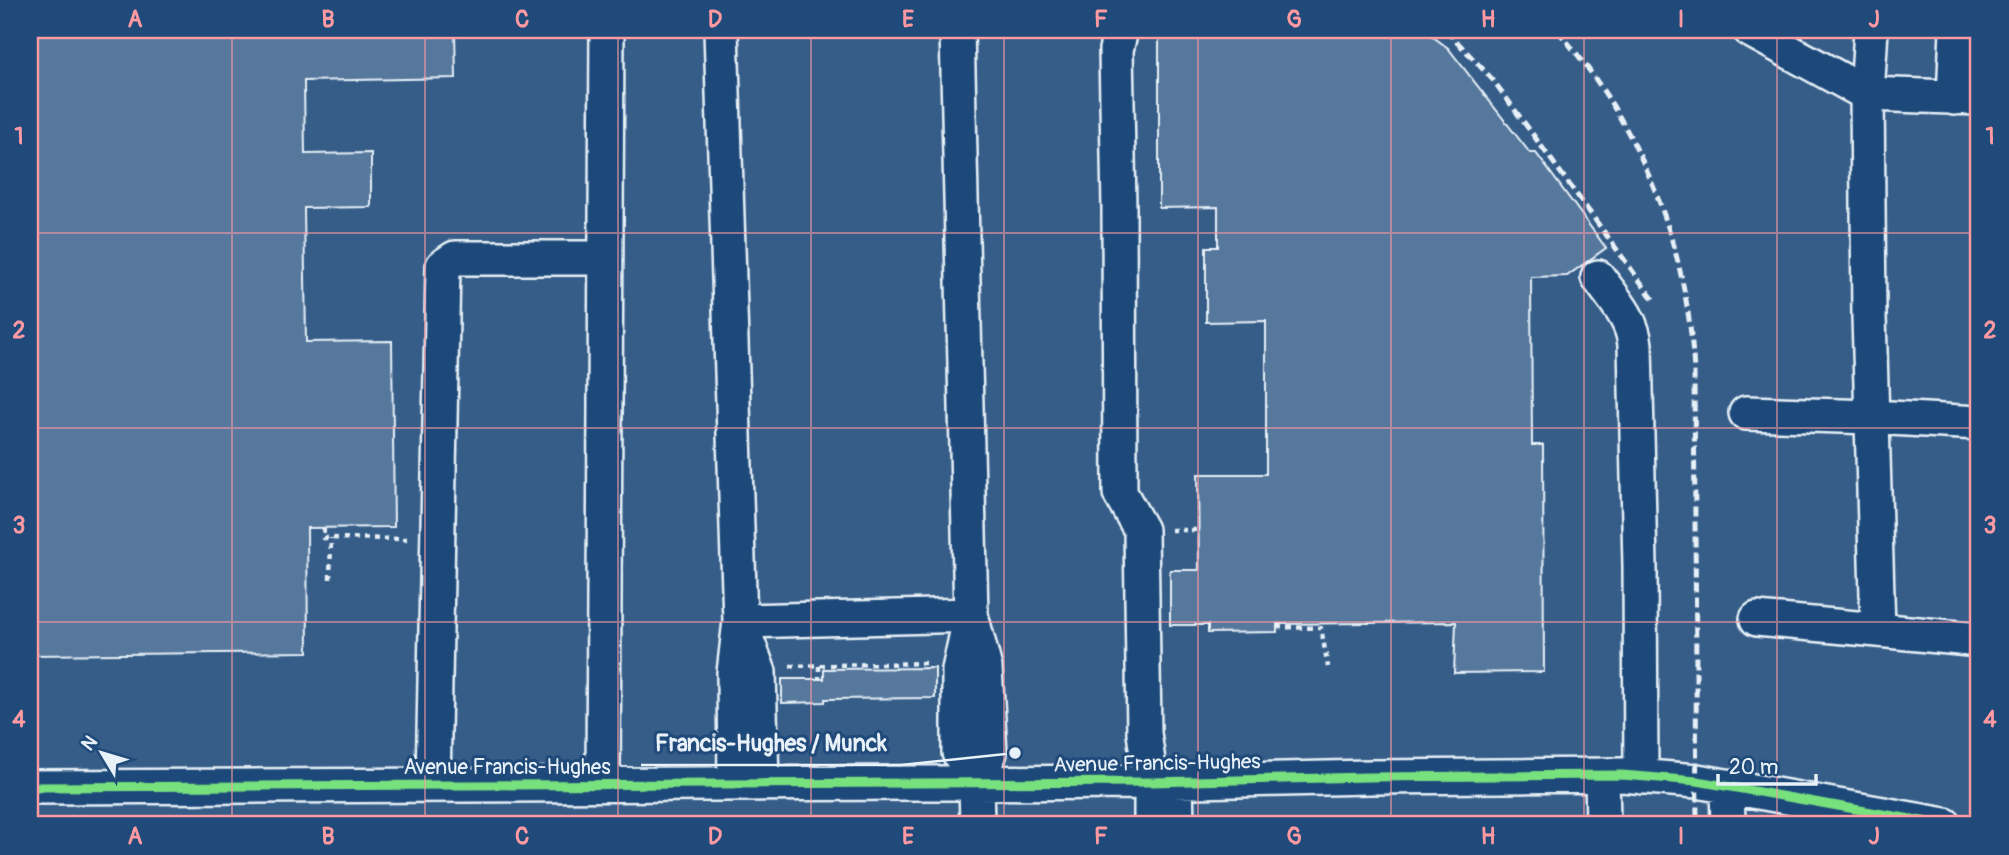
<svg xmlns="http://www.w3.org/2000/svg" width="2009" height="855" font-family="Pangolin,sans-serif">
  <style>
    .built { fill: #355d88 }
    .building { fill: #57789d; stroke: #e8f1f8; stroke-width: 2 }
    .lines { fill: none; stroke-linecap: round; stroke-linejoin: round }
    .minor-casing { stroke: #e8f1f8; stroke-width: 38 }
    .path { stroke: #e8f1f8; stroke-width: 4.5; stroke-dasharray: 5 5; stroke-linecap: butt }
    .minor { stroke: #1f4a7a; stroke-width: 33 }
    .rail { stroke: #e8f1f8; stroke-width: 5; stroke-dasharray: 10 5; stroke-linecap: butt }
    .cycleway-casing { stroke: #1f4a7a; stroke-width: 13 }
    .cycleway { stroke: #77e17e; stroke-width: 9 }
    .grid { fill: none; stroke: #ff9aa2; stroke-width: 2; stroke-opacity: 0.55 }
    .labels { text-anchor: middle; stroke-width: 6; stroke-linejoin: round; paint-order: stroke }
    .street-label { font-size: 21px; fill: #e8f1f8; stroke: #1f4a7a }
    .leader { fill: none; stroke: #e8f1f8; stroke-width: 2.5 }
    .callout-dot { fill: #e8f1f8; stroke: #1f4a7a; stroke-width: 2.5 }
    .callout-label { font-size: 23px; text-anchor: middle; font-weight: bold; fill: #e8f1f8; stroke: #1f4a7a; stroke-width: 6; stroke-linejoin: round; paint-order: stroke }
    .neatline { fill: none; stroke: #ff9aa2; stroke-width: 2.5 }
    .grid-label { font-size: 23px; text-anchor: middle; font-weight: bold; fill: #ff9aa2 }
  </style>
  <rect width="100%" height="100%" fill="#27517f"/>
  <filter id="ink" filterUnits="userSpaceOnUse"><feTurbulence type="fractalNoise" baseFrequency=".0143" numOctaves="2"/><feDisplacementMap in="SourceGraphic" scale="14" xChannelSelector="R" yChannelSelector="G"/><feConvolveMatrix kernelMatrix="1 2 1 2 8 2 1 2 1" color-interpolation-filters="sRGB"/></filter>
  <g filter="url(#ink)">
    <path class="built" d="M30 30H1979V825H30Z"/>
    <path class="building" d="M30 30H455L456 78 304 81 305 154 371 153V207L304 208 306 342 392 341 394 527 307 528 308 652 30 655Z
      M1159 30H1424L1448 48 1530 153H1536L1606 248 1567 276 1531 277 1532 445H1543L1544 672 1454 673 1456 622 1277 624V632L1208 633V625H1170V570H1199L1198 474H1266V321L1206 322V247H1218V207L1159 208Z
      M935 668V698L825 699V702L782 703V679H824V669Z"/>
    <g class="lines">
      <g class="minor-casing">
        <path id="minor" d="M721 30 740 621 734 673 735 783
          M957 30 971 615 985 668 990 753 976 782 977 825
          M1121 30 1116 50 1119 208 1120 493 1141 530 1144 733 1151 782V825
          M1750 30 1867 94 1871 30
          M1954 98 1957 30
          M1979 98 1867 94 1869 316 1878 630 1979 640
          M1598 277C1613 298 1633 319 1635 345L1640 566 1641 777
          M1746 413 1872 417 1979 423
          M970 619 959 670V753L976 782
          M1757 619 1878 630
          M740 621 971 615
          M742 627 759 672 762 783
          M1602 775 1603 825
          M1176 780 1177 825
          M603 784 607 30
          M433 785 443 266 455 258H605
          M1727 786 1728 825
          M30 787 1151 782 1369 777 1622 775 1697 781 1945 825"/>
      </g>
      <path class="path" d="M324 528 323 538 407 539
        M1171 530H1199
        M330 579 331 538
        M1277 627 1321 628 1328 667
        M790 666 928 663
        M819 666V678
        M1019 815 1027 825
        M927 825 935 817"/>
      <use href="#minor" class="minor"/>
      <path class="rail" d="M1446 30 1493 80 1656 303
        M1557 30C1640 124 1688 246 1694 372L1697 825"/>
      <g class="cycleway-casing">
        <path id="cycleway" d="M30 787 1151 782 1369 777 1622 775 1697 781 1945 825"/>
      </g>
      <use href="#cycleway" class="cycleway"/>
    </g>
  </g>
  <path class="grid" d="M232 30V825M425 30V825M618 30V825M811 30V825M1004 30V825M1198 30V825M1391 30V825M1584 30V825M1777 30V825M30 233H1979M30 428H1979M30 622H1979"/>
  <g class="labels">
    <g class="street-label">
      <text transform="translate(1157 763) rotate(-1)" y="7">Avenue Francis-Hughes</text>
      <text x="507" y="774">Avenue Francis-Hughes</text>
    </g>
  </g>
  <path class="leader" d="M1015 753L901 765H641"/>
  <circle class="callout-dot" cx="1015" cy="753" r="7"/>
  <g class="callout-label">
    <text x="771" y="751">Francis-Hughes / Munck</text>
  </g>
  <rect width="2009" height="855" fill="none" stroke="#1f4a7a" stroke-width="77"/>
  <g transform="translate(102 753) rotate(308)" stroke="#1f4a7a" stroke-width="5" paint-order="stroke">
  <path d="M0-5L12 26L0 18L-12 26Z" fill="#e8f1f8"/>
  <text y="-10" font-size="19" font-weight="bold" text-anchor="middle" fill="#e8f1f8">N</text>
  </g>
  <path d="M1718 774v10h98v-10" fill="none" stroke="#e8f1f8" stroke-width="3.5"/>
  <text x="1729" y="774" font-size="21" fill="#e8f1f8" stroke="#1f4a7a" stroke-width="5" paint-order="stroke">20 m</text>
  <rect x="38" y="38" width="1932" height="778" class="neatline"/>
  <g class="grid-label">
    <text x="135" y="27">A</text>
    <text x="328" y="27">B</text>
    <text x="522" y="27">C</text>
    <text x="715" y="27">D</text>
    <text x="908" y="27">E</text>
    <text x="1101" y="27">F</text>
    <text x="1294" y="27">G</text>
    <text x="1488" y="27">H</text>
    <text x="1681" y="27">I</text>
    <text x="1874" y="27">J</text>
    <text x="19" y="144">1</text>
    <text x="1990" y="144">1</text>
    <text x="19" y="338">2</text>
    <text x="1990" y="338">2</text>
    <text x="19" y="533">3</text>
    <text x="1990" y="533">3</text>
    <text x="19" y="727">4</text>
    <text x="1990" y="727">4</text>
    <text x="135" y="844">A</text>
    <text x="328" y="844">B</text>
    <text x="522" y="844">C</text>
    <text x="715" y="844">D</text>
    <text x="908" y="844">E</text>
    <text x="1101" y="844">F</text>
    <text x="1294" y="844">G</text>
    <text x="1488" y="844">H</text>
    <text x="1681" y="844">I</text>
    <text x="1874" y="844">J</text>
  </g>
</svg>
